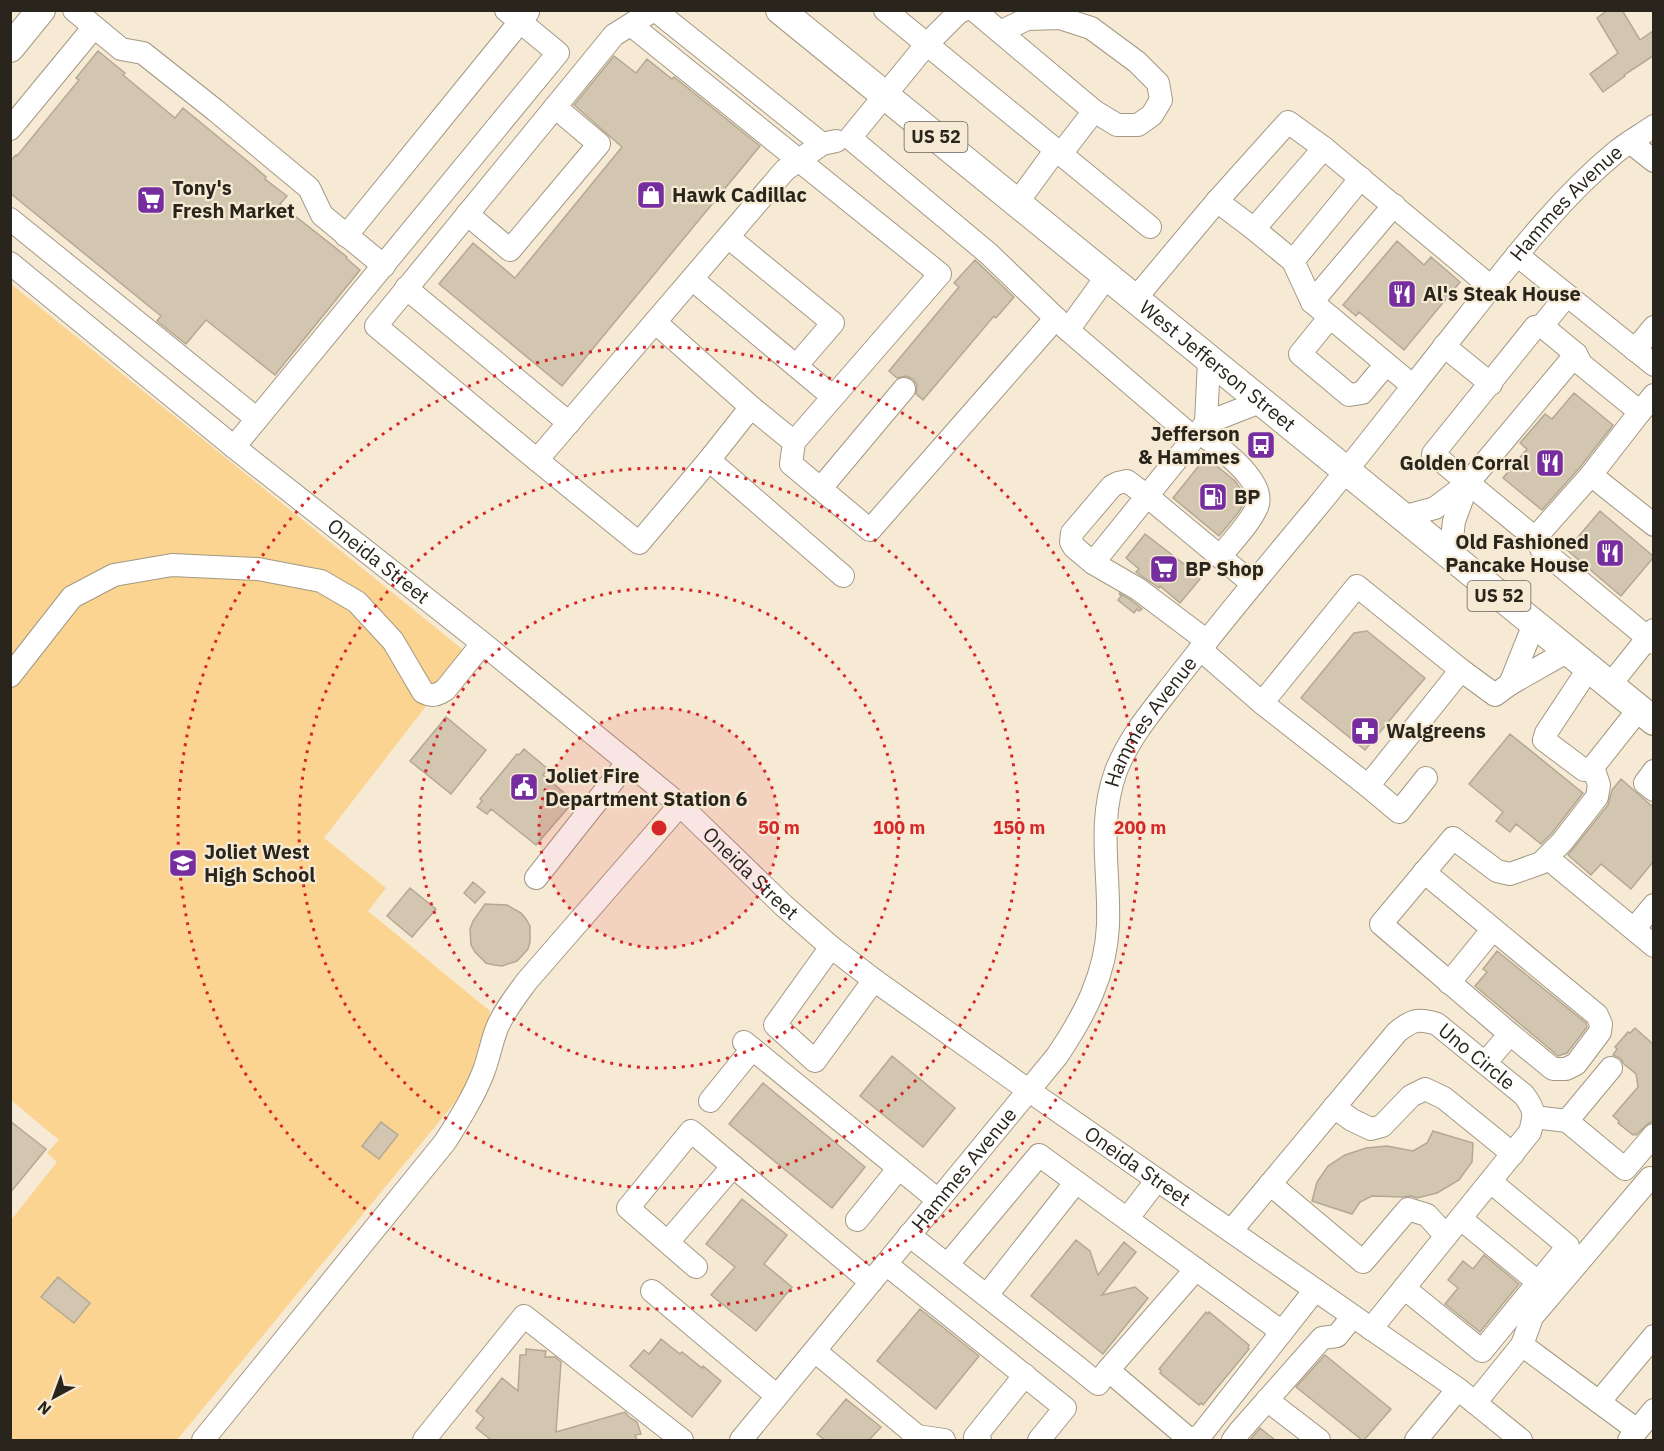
<svg xmlns="http://www.w3.org/2000/svg" width="1664" height="1451" font-family="'IBM Plex Sans',sans-serif">
  <style>
    .green { fill: #fad490 }
    .building { fill: #d2c6b1; stroke: #b4a893; stroke-width: 1.5 }
    .lines { fill: none; stroke-linecap: round; stroke-linejoin: round }
    .minor-casing { stroke: #a39884; stroke-width: 24 }
    .major-casing { stroke: #a39884; stroke-width: 30 }
    .minor { stroke: #fff; stroke-width: 22 }
    .major { stroke: #fff; stroke-width: 28 }
    .ring { fill: none; stroke: #d62828; stroke-width: 3; stroke-dasharray: 3 6 }
    .labels { text-anchor: middle; stroke-width: 4.5; stroke-linejoin: round; paint-order: stroke }
    .shield { fill: #f7ead4; stroke: #676054; stroke-width: 1.5 }
    .shield-label { font-size: 18px; font-weight: bold; fill: #29251d }
    .poi-label { font-size: 20px; font-weight: bold; fill: #29251d; stroke: #f7ead4; text-anchor: start }
    .street-label { font-size: 20px; fill: #29251d; stroke: #f7ead4 }
    .centre { fill: #d62828; stroke: #f7ead4; stroke-width: 3 }
    .ring-label { font-size: 18px; text-anchor: middle; font-weight: bold; fill: #d62828; stroke: #f7ead4; stroke-width: 4.5; stroke-linejoin: round; paint-order: stroke }
  </style>
  <rect width="100%" height="100%" fill="#f7ead4"/>
  <path class="green" d="M11 284 467 653 324 838 386 888 368 911 490 1011 475 1078 177 1440H11V1220L57 1162 47 1153 59 1140 11 1100Z"/>
  <path class="building" d="M1608 10H1622L1640 40 1653 31V56L1624 75 1625 76 1603 92 1590 74 1618 53 1597 18Z
    M98 51 125 73 123 75 175 118 183 108 251 164 266 177 265 179 287 196 280 204 347 257 346 258 360 270 275 375 206 320 186 344 157 321 161 316 10 193V161L16 155 17 156 79 80 76 78Z
    M614 56 636 73 647 59 672 79 674 77 760 146 562 386 439 284 473 243 515 278 622 147 574 105Z
    M1397 241 1424 265 1431 257 1460 282 1404 350 1359 312 1356 316 1343 305Z
    M975 260 1014 297 996 318 994 316 923 400 916 394 917 385 913 379 906 376 897 378 889 371 959 287 954 283Z
    M1574 393 1613 425 1581 466 1542 510 1503 478 1527 449 1520 443 1545 414 1552 419Z
    M1206 457 1235 481 1243 492 1245 498 1244 503 1238 513 1219 536 1173 498Z
    M1600 511 1653 556V558L1621 596 1567 550Z
    M1145 534 1184 564 1200 579 1180 603 1160 586 1159 588 1136 572 1139 569 1126 558Z
    M1119 593 1131 600 1142 609 1139 611 1137 609 1134 613 1118 600 1121 596Z
    M1367 631 1425 678 1365 750 1301 698 1354 633Z
    M446 717 486 750 451 794 410 761Z
    M1510 734 1583 793 1552 833 1541 844 1516 824 1510 832 1496 821 1503 812 1469 784Z
    M524 749 548 769 543 775 574 801 536 845 491 809 487 814 477 807 482 801 480 799 517 754 519 755Z
    M1621 779 1653 807V862L1631 889 1601 864 1591 875 1568 855 1608 805 1612 790Z
    M473 882 485 892 475 903 464 893Z
    M410 888 436 909 412 937 387 916Z
    M485 904 507 905 521 913 526 919 530 926V942L528 949 517 961 502 966 494 965 486 963 475 952 471 945 470 929 473 921Z
    M1497 951 1586 1023 1587 1027 1567 1053 1558 1056 1475 986 1487 972 1483 969Z
    M1635 1028 1653 1044V1122L1649 1123 1636 1135 1634 1134 1633 1135 1618 1123 1619 1121 1613 1116 1638 1087 1636 1074 1624 1064 1620 1058 1613 1055 1617 1049 1615 1047 1628 1032 1630 1033Z
    M892 1056 955 1108 923 1147 860 1096Z
    M763 1083 865 1167 832 1208 729 1124Z
    M10 1121 46 1149 10 1193Z
    M381 1122 398 1135 379 1159 362 1146Z
    M1433 1131 1473 1143 1472 1162 1459 1180 1437 1193 1417 1198 1411 1196 1402 1197 1372 1196 1360 1202 1352 1214 1312 1201 1317 1182 1328 1166 1345 1155 1366 1148 1387 1146 1413 1151 1427 1143Z
    M742 1199 787 1235 764 1264 792 1287 756 1331 711 1295 735 1267 706 1244Z
    M1076 1240 1090 1251 1098 1275 1124 1242 1136 1252 1102 1295 1135 1287 1148 1298 1103 1354 1031 1296Z
    M1484 1255 1519 1284 1480 1332 1445 1304 1458 1288 1448 1280 1463 1261 1473 1269Z
    M58 1277 90 1303 74 1323 41 1297Z
    M920 1309 979 1356 936 1409 877 1361Z
    M1206 1312 1208 1314 1209 1312 1249 1345 1248 1348 1249 1349 1203 1405 1201 1403 1199 1405 1160 1373 1161 1371 1159 1369Z
    M661 1339 680 1354 682 1352 702 1368 703 1366 721 1381 692 1417 630 1366 644 1350 649 1354Z
    M526 1349 546 1351 545 1357H555L561 1362 556 1432 625 1412 629 1417 637 1422 641 1434 635 1435 637 1440H491L476 1428 484 1418 476 1411 502 1378 518 1391 520 1355H526Z
    M1325 1355 1391 1409 1364 1440H1362L1296 1387Z
    M846 1399 881 1427 869 1440H825L817 1434Z
    M1260 1428 1275 1440H1250Z"/>
  <g class="lines">
    <g class="minor-casing">
      <g id="minor">
        <path d="M74 10 121 49 143 53 215 110 309 188 322 215 384 266"/>
        <path d="M654 10 614 35 376 326 537 460 785 170 822 144"/>
        <path d="M655 10 822 144 836 141"/>
        <path d="M885 10 1150 227"/>
        <path d="M964 10 959 12 926 45 850 138 989 254 1068 330"/>
        <path d="M974 10 1094 111 1117 125H1138L1152 115 1161 100 1158 83 1137 62 1091 28 1060 18 1027 19 1000 32"/>
        <path d="M631 25 940 274 794 442 791 464 870 530 1056 318"/>
        <path d="M10 129 94 27"/>
        <path d="M1630 142 1654 161"/>
        <path d="M1060 155 1094 111"/>
        <path d="M1217 201 1254 229 1293 261 1312 302 1413 386"/>
        <path d="M1017 203 1055 151"/>
        <path d="M467 214 510 250 599 144 555 107"/>
        <path d="M10 219 257 419"/>
        <path d="M1254 229 1324 148"/>
        <path d="M346 236 528 12"/>
        <path d="M728 237 833 323 796 366"/>
        <path d="M1517 255 1654 365"/>
        <path d="M1293 261 1361 178"/>
        <path id="s1" d="M10 263 234 447 481 642 680 805 783 905 831 947 874 980 1028 1090 1458 1389 1521 1440"/>
        <path d="M1107 276 1068 330 1194 438"/>
        <path d="M692 279 832 396"/>
        <path d="M406 288 569 423"/>
        <path d="M1567 295 1542 326 1535 327 1433 454 1535 538 1591 475 1640 412"/>
        <path d="M1135 299 1217 201 1288 122 1324 148 1491 287"/>
        <path d="M1312 302 1394 205"/>
        <path d="M1330 317 1300 354 1349 395 1362 393 1386 364"/>
        <path d="M655 322 751 407"/>
        <path d="M1542 326 1576 354 1581 364 1640 412 1654 395"/>
        <path d="M1444 346 1491 384"/>
        <path d="M1635 350 1654 327"/>
        <path d="M1206 423 1209 360"/>
        <path d="M1199 432C1216 445 1268 481 1257 507 1249 525 1232 541 1220 557"/>
        <path d="M234 447 558 53 506 10"/>
        <path d="M537 460 639 543 709 460 751 407 794 442"/>
        <path d="M709 460 843 576"/>
        <path d="M1591 475 1654 525"/>
        <path d="M821 488 904 389"/>
        <path d="M1402 517 1435 508 1468 483 1576 354"/>
        <path d="M1535 538 1542 550 1654 643"/>
        <path d="M1450 555 1454 521 1468 483"/>
        <path d="M1093 563 1206 423 1260 402"/>
        <path d="M1534 624 1510 684 1568 651"/>
        <path d="M1207 641 1138 589 1093 563 1074 547 1071 542 1072 533 1112 486 1118 483 1127 481 1147 496 1253 584"/>
        <path d="M1200 649 1262 703 1368 786 1461 670 1357 586 1262 703"/>
        <path d="M1589 668 1546 733 1544 740 1584 770 1593 767 1639 709"/>
        <path d="M1461 670 1495 695 1510 684"/>
        <path d="M10 676 72 597 114 575 172 565 258 569 321 581 357 602 393 641 423 692C432 697 437 695 445 690L482 644"/>
        <path d="M1610 685 1654 630"/>
        <path d="M1654 771 1645 783 1654 790"/>
        <path d="M1368 786 1399 812 1426 778"/>
        <path d="M1556 865 1654 946"/>
        <path d="M1424 872 1597 1015 1601 1024 1600 1032 1576 1064 1566 1069H1553L1510 1034"/>
        <path d="M536 878 628 762"/>
        <path d="M1634 929 1654 905"/>
        <path d="M831 947 775 1025 815 1061 874 980"/>
        <path d="M1449 983 1493 929"/>
        <path d="M744 1042 938 1200"/>
        <path d="M1485 1063 1510 1034 1381 924 1453 838 1497 871 1510 874 1541 863 1562 842 1597 797 1599 785 1593 767"/>
        <path d="M710 1101 752 1049"/>
        <path d="M1334 1107 1352 1120 1371 1129 1382 1126 1411 1096 1425 1089 1444 1098 1513 1154"/>
        <path d="M1534 1117 1567 1121 1625 1169 1654 1135"/>
        <path d="M1567 1121 1611 1068"/>
        <path d="M1157 1180 1127 1219 1282 1332"/>
        <path d="M1270 1184 1363 1262 1408 1209 1427 1215 1446 1236"/>
        <path d="M1461 1219 1539 1283"/>
        <path d="M857 1220 899 1168"/>
        <path id="s2" d="M1231 1231 1397 1032C1412 1020 1418 1018 1437 1024L1524 1095C1535 1110 1535 1114 1530 1132L1371 1329"/>
        <path d="M909 1235 1076 1366 1098 1384 1108 1370 1189 1439 1200 1436 1315 1290"/>
        <path d="M668 1242 733 1166"/>
        <path d="M886 1264 1065 1408 1039 1440"/>
        <path d="M948 1264 1039 1155 1127 1219"/>
        <path d="M696 1267 628 1208 691 1131 871 1282"/>
        <path d="M1404 1288 1482 1351 1568 1246 1491 1182"/>
        <path d="M652 1291 777 1396"/>
        <path d="M987 1295 1076 1182"/>
        <path d="M1522 1345 1599 1402 1654 1336"/>
        <path d="M815 1351 917 1436 913 1440"/>
        <path d="M1108 1370 1196 1269"/>
        <path d="M1267 1400 1319 1440"/>
        <path d="M1599 1402 1637 1430"/>
        <path d="M1475 1403 1522 1345 1532 1317 1650 1178 1654 1182"/>
        <path d="M917 1436 944 1440"/>
        <path d="M203 1440 445 1142C459 1120 473 1098 483 1073 489 1058 491 1043 497 1028 504 1011 516 996 527 981L680 805"/>
        <path d="M424 1440 524 1316 682 1440"/>
        <path id="s3" d="M741 1440 1057 1056C1084 1016 1106 975 1108 925 1110 872 1097 823 1116 771 1130 735 1156 706 1179 676 1224 619 1270 563 1317 507 1369 443 1419 378 1470 314 1515 257 1560 198 1616 152 1627 143 1641 135 1654 126"/>
        <path d="M980 1440 975 1437 1025 1375"/>
        <path d="M1233 1440 1239 1432 1322 1338 1337 1336 1353 1316"/>
        <path d="M1416 1440 1458 1389"/>
        <path d="M1629 1440 1654 1410"/>
      </g>
    </g>
    <g class="major-casing">
      <g id="major">
        <path id="s4" d="M780 10 1654 721"/>
        <path d="M10 48 41 10"/>
      </g>
    </g>
    <use href="#minor" class="minor"/>
    <use href="#major" class="major"/>
  </g>
  <circle cx="659" cy="828" r="120" fill="#d62828" fill-opacity=".12"/>
  <g class="ring">
    <circle cx="659" cy="828" r="120"/>
    <circle cx="659" cy="828" r="240"/>
    <circle cx="659" cy="828" r="360"/>
    <circle cx="659" cy="828" r="481"/>
  </g>
  <defs>
    <g id="shop-square" transform="scale(1.5)"><rect x="-9" y="-9" width="18" height="18" rx="4" fill="#762da0" stroke="#f7ead4"/><path d="M-5-2.5h2.3a2.7 3.5 0 0 1 5.4 0H5L5.5 6h-11ZM-1.5-2.5h3a1.5 2.3 0 0 0-3 0Z" fill="#fff"/></g>
    <g id="supermarket-square" transform="scale(1.5)"><rect x="-9" y="-9" width="18" height="18" rx="4" fill="#762da0" stroke="#f7ead4"/><path d="M-6-5.5h2.5l.6 2H6L4.5 2H-2.5L-4.4-4H-6ZM-1.5 3.2a1.3 1.3 0 1 0 .1 0ZM3 3.2a1.3 1.3 0 1 0 .1 0Z" fill="#fff"/></g>
    <g id="restaurant-square" transform="scale(1.5)"><rect x="-9" y="-9" width="18" height="18" rx="4" fill="#762da0" stroke="#f7ead4"/><path d="M-5-6h1v4h1v-4h1v4h1v-4h1v5L-1.5 .5V6h-2V.5L-5-1ZM5-6V6H3V1.5H1.5Q1.5-4 5-6Z" fill="#fff"/></g>
    <g id="bus-square" transform="scale(1.5)"><rect x="-9" y="-9" width="18" height="18" rx="4" fill="#762da0" stroke="#f7ead4"/><path d="M-5-6H5V4H4V6H2V4H-2V6H-4V4H-5ZM-3.5-4V0h7V-4ZM-3.5 1.2v1.5H-2V1.2ZM2 1.2v1.5H3.5V1.2Z" fill="#fff"/></g>
    <g id="fuel-square" transform="scale(1.5)"><rect x="-9" y="-9" width="18" height="18" rx="4" fill="#762da0" stroke="#f7ead4"/><path d="M-5.5-6h7V0h2V4h1.3V-2.5L3-4.5l.8-.8L6-3V5H2.5V1h-1V6h-7ZM-4.2-4.7v3.2H.2V-4.7Z" fill="#fff"/></g>
    <g id="pharmacy-square" transform="scale(1.5)"><rect x="-9" y="-9" width="18" height="18" rx="4" fill="#762da0" stroke="#f7ead4"/><path d="M-2-6h4v4h4v4h-4v4h-4v-4h-4v-4h4Z" fill="#fff"/></g>
    <g id="civic-square" transform="scale(1.5)"><rect x="-9" y="-9" width="18" height="18" rx="4" fill="#762da0" stroke="#f7ead4"/><path d="M-.6-6.5H3V-4.5H.6V-3L4-1V1h2V6H-6V1h2V-1L-.6-3ZM-1.2 2.5V6h2.4V2.5Z" fill="#fff"/></g>
    <g id="school-square" transform="scale(1.5)"><rect x="-9" y="-9" width="18" height="18" rx="4" fill="#762da0" stroke="#f7ead4"/><path d="M0-5L7-2L0 1L-7-2ZM-4 1L0 2.5L4 1V4Q0 6-4 4Z" fill="#fff"/></g>
  </defs>
  <g fill-rule="evenodd">
    <use href="#shop-square" x="651" y="195"/>
    <use href="#supermarket-square" x="151" y="200"/>
    <use href="#restaurant-square" x="1402" y="294"/>
    <use href="#bus-square" x="1261" y="445"/>
    <use href="#restaurant-square" x="1550" y="463"/>
    <use href="#fuel-square" x="1213" y="497"/>
    <use href="#restaurant-square" x="1610" y="553"/>
    <use href="#supermarket-square" x="1164" y="569"/>
    <use href="#pharmacy-square" x="1365" y="731"/>
    <use href="#civic-square" x="524" y="787"/>
    <use href="#school-square" x="183" y="863"/>
  </g>
  <g class="labels">
    <g class="shield">
      <rect x="904.5" y="122" width="63" height="30" rx="4.5"/>
      <rect x="1467.5" y="581" width="63" height="30" rx="4.5"/>
    </g>
    <g class="shield-label">
      <text x="936" y="143">US 52</text>
      <text x="1499" y="602">US 52</text>
    </g>
    <g class="poi-label">
      <text x="172" y="195">Tony's<tspan x="172" dy="23">Fresh Market</tspan></text>
      <text x="672" y="202">Hawk Cadillac</text>
      <text x="1423" y="301">Al's Steak House</text>
      <text x="1240" y="441" text-anchor="end">Jefferson<tspan x="1240" dy="23">&amp; Hammes</tspan></text>
      <text x="1529" y="470" text-anchor="end">Golden Corral</text>
      <text x="1234" y="504">BP</text>
      <text x="1589" y="549" text-anchor="end">Old Fashioned<tspan x="1589" dy="23">Pancake House</tspan></text>
      <text x="1185" y="576">BP Shop</text>
      <text x="1386" y="738">Walgreens</text>
      <text x="545" y="783">Joliet Fire<tspan x="545" dy="23">Department Station 6</tspan></text>
      <text x="204" y="859">Joliet West<tspan x="204" dy="23">High School</tspan></text>
    </g>
    <g class="street-label">
      <text dy="7" stroke="none"><textPath href="#s3" startOffset="1521">Hammes Avenue</textPath></text>
      <text dy="7" stroke="none"><textPath href="#s4" startOffset="564">West Jefferson Street</textPath></text>
      <text dy="7" stroke="none"><textPath href="#s1" startOffset="474">Oneida Street</textPath></text>
      <text dy="7" stroke="none"><textPath href="#s3" startOffset="855">Hammes Avenue</textPath></text>
      <text dy="7" stroke="none"><textPath href="#s1" startOffset="960">Oneida Street</textPath></text>
      <text dy="7" stroke="none"><textPath href="#s2" startOffset="354">Uno Circle</textPath></text>
      <text dy="7" stroke="none"><textPath href="#s1" startOffset="1446">Oneida Street</textPath></text>
      <text dy="7" stroke="none"><textPath href="#s3" startOffset="351">Hammes Avenue</textPath></text>
    </g>
  </g>
  <circle cx="659" cy="828" r="9" class="centre"/>
  <g class="ring-label">
    <text x="779" y="834">50 m</text>
    <text x="899" y="834">100 m</text>
    <text x="1019" y="834">150 m</text>
    <text x="1140" y="834">200 m</text>
  </g>
  <rect width="1664" height="1451" fill="none" stroke="#29251d" stroke-width="24"/>
  <g transform="translate(54 1397) rotate(221)" stroke="#f7ead4" stroke-width="4.5" paint-order="stroke">
  <path d="M0-4.5L10 22L0 15L-10 22Z" fill="#29251d"/>
  <text y="-9" font-size="16" font-weight="bold" text-anchor="middle" fill="#29251d">N</text>
  </g>
</svg>
